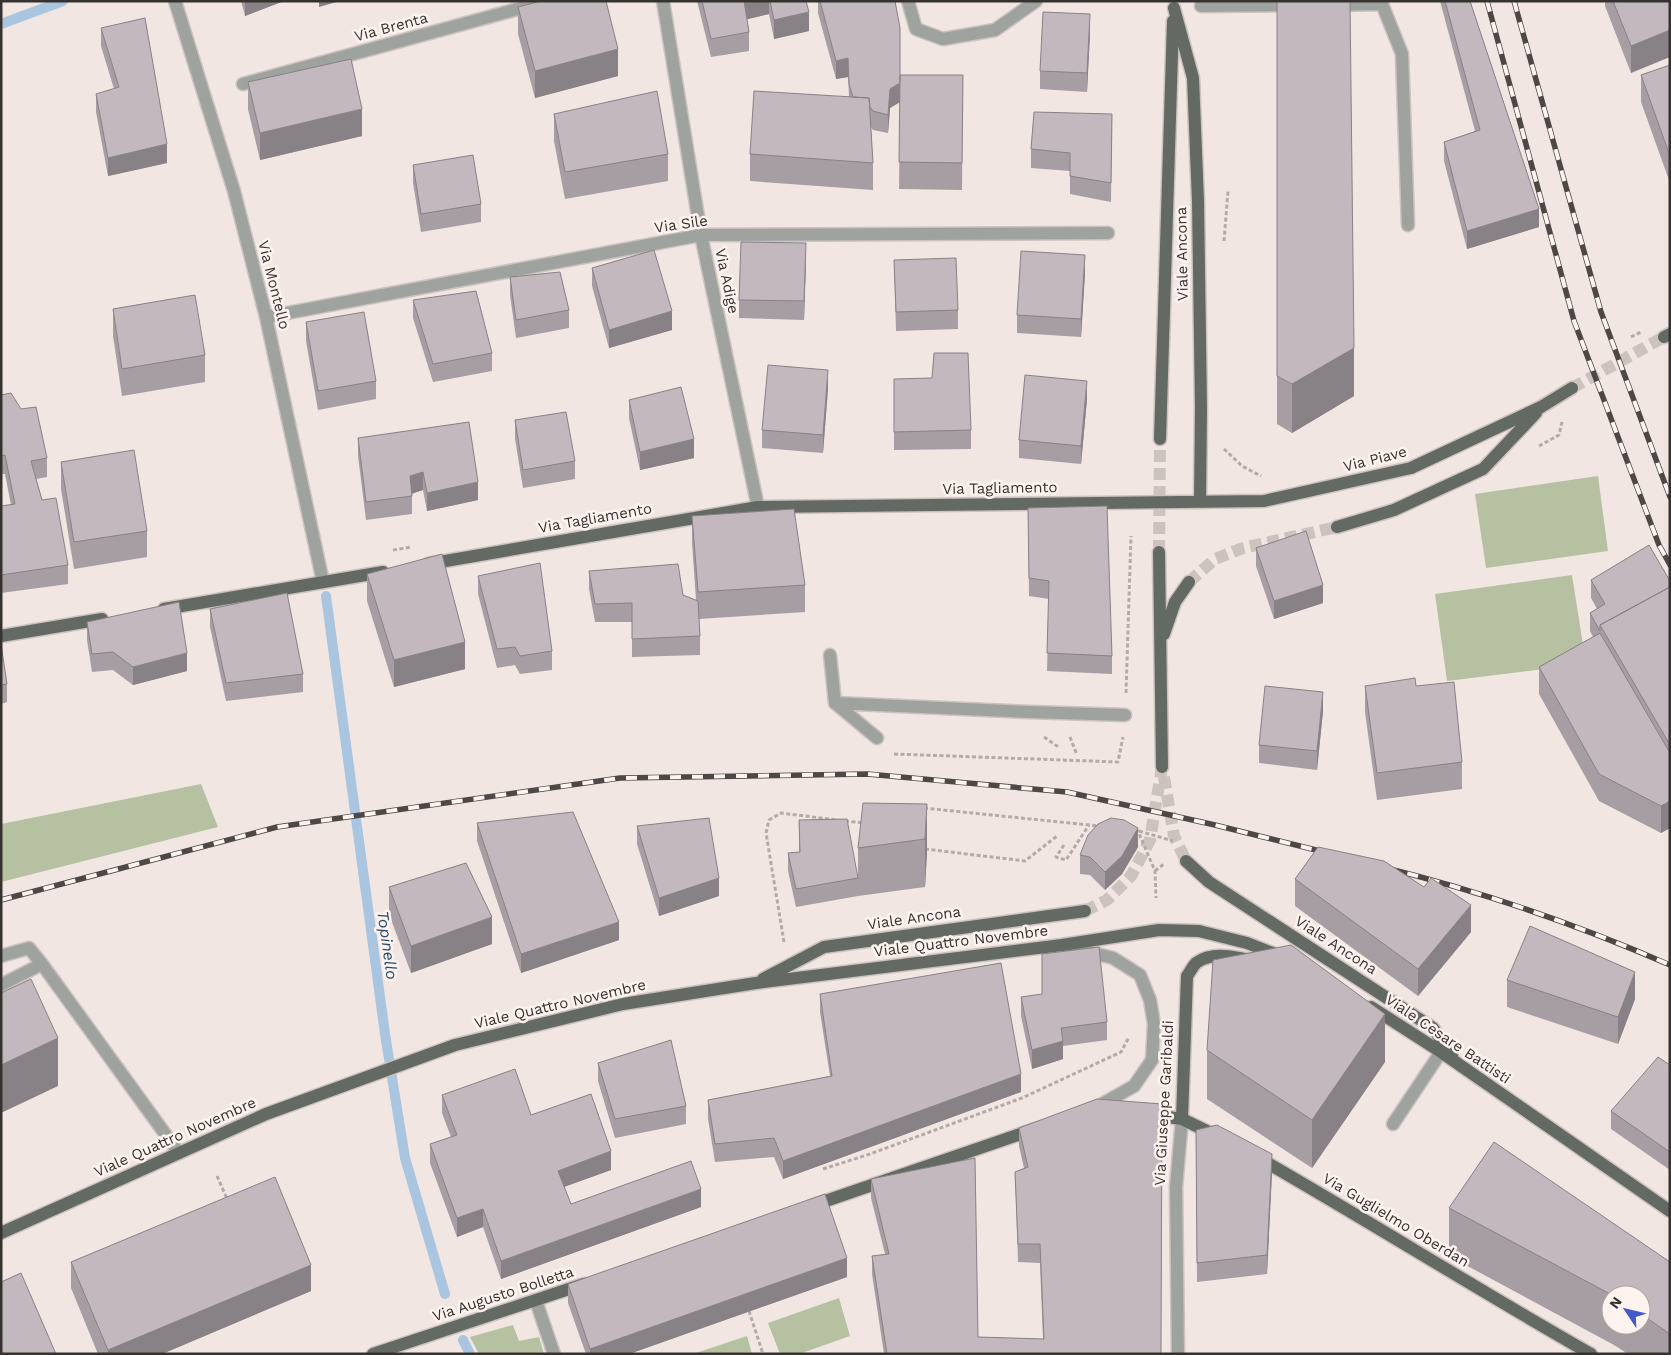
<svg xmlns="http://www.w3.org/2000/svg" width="1671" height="1355" font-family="'Work Sans',sans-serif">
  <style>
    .green { fill: #b5c1a1 }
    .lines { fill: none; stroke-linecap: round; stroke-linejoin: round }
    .stream { stroke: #aac5df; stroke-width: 10 }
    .major-tunnel { stroke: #ccc2be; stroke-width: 12; stroke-dasharray: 12 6; stroke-linecap: butt }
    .minor-casing { stroke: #ccc2be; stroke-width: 15 }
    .major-casing { stroke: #ccc2be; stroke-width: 15 }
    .path { stroke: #b4aba8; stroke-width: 3; stroke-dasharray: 4 2.5; stroke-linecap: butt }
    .minor { stroke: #9fa39f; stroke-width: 12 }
    .major { stroke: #636963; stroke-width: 12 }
    .rail-casing { stroke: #4d4846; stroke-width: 5.5 }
    .rail { stroke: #fff3ef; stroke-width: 4; stroke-dasharray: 11; stroke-linecap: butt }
    .wall { fill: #a79ea3; fill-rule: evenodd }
    .shaded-wall { fill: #888185 }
    .building { fill: #c2b8be; stroke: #888185 }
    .labels { text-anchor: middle; stroke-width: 5; stroke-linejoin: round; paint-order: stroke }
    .street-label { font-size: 15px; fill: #363230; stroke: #fff3ef }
    .water-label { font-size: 16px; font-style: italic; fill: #214b70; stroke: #fff3ef }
  </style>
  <rect width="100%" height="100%" fill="#f1e6e2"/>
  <path class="green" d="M1598 476 1608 551 1486 568 1475 494Z
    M1572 575 1586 664 1447 681 1435 594Z
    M201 784 218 827 1 882V824Z
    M839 1298 850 1336 799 1354H780L768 1323Z
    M513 1325 519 1341 539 1337 544 1354H479L470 1337Z
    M747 1336 752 1354H693Z"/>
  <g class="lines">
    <path class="stream" d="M1 24 63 1
      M326 596 385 1034 405 1158 445 1294
      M463 1340 470 1354"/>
    <path class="major-tunnel" d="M1572 388 1664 337
      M1159 552 1160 439
      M1189 582 1215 559 1243 548 1337 527
      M1164 777 1174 836 1186 861
      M1085 911 1107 900 1131 876 1150 840 1162 767"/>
    <g class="minor-casing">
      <path id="minor" d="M175 1 234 191 266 317 323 582
        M663 1 701 235 758 507
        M908 1 916 29 943 39 995 30 1036 1
        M1333 5 1382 4 1402 54 1408 225
        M1201 6 1293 5
        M243 84 547 1
        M266 317 701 235 1108 233
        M830 655 835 703 1029 712 1125 715
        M835 703 877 738
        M1062 945 1113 958 1140 975 1150 1000 1154 1024 1152 1060 1134 1086 1097 1107
        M1 956 29 948 42 964
        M1 985 42 964 179 1153
        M1393 1124 1441 1052
        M536 1301 554 1354
        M1178 1354 1176 1187 1182 1119"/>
    </g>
    <g class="major-casing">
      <path id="major" d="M1174 8 1193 78 1198 201 1201 408 1200 502
        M1664 337 1670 334
        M1160 439 1173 21
        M1337 527 1394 510 1483 469 1536 413
        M1159 552 1162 767
        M428 564 758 507 1264 501 1411 468 1541 407 1572 388
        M164 609 383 572
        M1164 634 1175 602 1189 582
        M1 636 102 619
        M1186 861 1209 882 1433 1028 1452 1056
        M763 979 824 947 1085 911
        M1371 1007 1441 1052 1670 1211
        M1146 1114 1182 1119 1217 1136
        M1182 1119 1187 976C1190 972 1193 966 1196 963 1211 952 1233 956 1250 960
        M1257 1157C1369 1221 1478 1290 1591 1354
        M811 1206 1035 1129
        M1 1233 266 1114 455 1045 623 1004 756 983 1062 945 1159 930 1199 931 1247 943 1280 956
        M373 1354 584 1284"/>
    </g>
    <path class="path" d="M1224 241 1228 191
      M1631 337 1641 332
      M1539 446 1559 435 1562 422
      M1224 449 1242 466 1261 476
      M393 550 412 547
      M1126 693 1131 536
      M1044 737 1060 748
      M1070 737 1077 755
      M894 754 1118 762 1123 737
      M924 808 1099 826
      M845 821 864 823
      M1135 831H1138L1155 871 1156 898
      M1139 831 1173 841
      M1064 845 1056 857 1066 860 1089 825
      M925 849 1025 861 1057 836
      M1155 871 1164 864
      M784 942 766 833 769 820 781 813 837 820
      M823 1169 870 1154 1022 1098 1121 1052 1129 1037
      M217 1176 228 1201
      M749 1311 763 1354"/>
    <use href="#minor" class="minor"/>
    <use href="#major" class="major"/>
    <g class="rail-casing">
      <path id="rail" d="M1487 1 1574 321 1659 545 1670 565
        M1514 1 1601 312 1670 497
        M1386 868C1483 892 1578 925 1670 965
        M1 900 277 827 620 778 867 774 1067 792 1215 825 1328 853"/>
    </g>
    <use href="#rail" class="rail"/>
  </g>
  <path class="wall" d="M241 1H284L245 16Z
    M697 1H806L809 31 774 39 769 14 747 19 749 32V51L711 57Z
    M818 1H895L900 75H963L962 190 899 189 900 102 890 108 888 133 873 130 871 127 873 163V190L750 181V154L849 96 848 77 836 79 818 13Z
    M1277 1 1354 396 1292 433 1277 424Z
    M1440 1H1470L1539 227 1467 249 1444 161V142L1475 131Z
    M1605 1H1670L1631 73 1605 6Z
    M518 7 618 76 535 98 518 34Z
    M101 28 167 163 108 176 96 112V94L114 89 101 46Z
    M1090 33 1087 92 1040 89V71Z
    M1670 65V183L1641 102V75Z
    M248 82 362 136 260 160 248 109Z
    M554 114 668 154V181L565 199 554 141Z
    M1112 114 1111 202 1070 194V171L1031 168V149Z
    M413 165 481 204V222L421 232 413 183Z
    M894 260 958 310V329L896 331Z
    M806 261 804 320 739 318V300Z
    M592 268 672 330 609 348 592 286Z
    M1085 273 1081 337 1017 333V315Z
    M510 277 569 310V328L516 338 510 295Z
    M413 300 492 353V371L433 382 413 318Z
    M113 309 205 355V382L122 396 113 336Z
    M306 322 376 381V399L318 410 306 341Z
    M894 379 971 430V449L894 450Z
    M828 388 823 453 762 448V430Z
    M1 395 47 458V477L36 479 42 500 68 565V584L1 593V506L11 505 5 474H1Z
    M1087 399 1081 464 1019 458V440Z
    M629 400 694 458 640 470 629 418Z
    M515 420 575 461V479L523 488 515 439Z
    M358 438 478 500 427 511 423 490 412 494V514L366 520 358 456Z
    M61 462 147 531V557L74 569 61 489Z
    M1028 508 1112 656V674L1047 671 1049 599 1029 596Z
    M692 516 805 585V612L699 619 700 636V655L632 657V622H595L589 589V571L683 595 696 600 692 543Z
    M1256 548 1323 603 1274 619 1256 566Z
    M367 574 465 669 394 687 367 601Z
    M478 576 552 651V670L520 674 515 665 497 668 478 594Z
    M1591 580 1670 581V828L1661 833 1599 801 1539 694V667L1593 637 1590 631V613L1597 609 1591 598Z
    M210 609 303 674V692L226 701 210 627Z
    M87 622 187 671 133 685 113 670 92 672 87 640Z
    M1 644 7 684V702L1 704Z
    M1365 686 1462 762V789L1377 800 1365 712Z
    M1323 711 1317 770 1259 763V745Z
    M927 804V852L925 887 858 896 796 907 788 871V853L799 852V820L858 878V848Z
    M477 823 619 940 521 973 477 841Z
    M637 826 719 896 659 916 637 844Z
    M1138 847 1122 874 1105 890 1090 875 1080 874V855Z
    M1295 879 1471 932 1418 996 1295 906Z
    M389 887 492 944 411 973 389 914Z
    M1507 980 1635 999 1618 1044 1507 1007Z
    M820 994 1021 1092 783 1179 774 1157 715 1162 708 1119V1100L830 1076 820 1012Z
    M1042 994 1107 1022V1040L1063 1046V1059L1032 1069 1021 1016V997Z
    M1207 1050 1385 1062 1312 1168 1207 1099Z
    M598 1063 686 1106V1124L615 1138 598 1081Z
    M1670 1065V1170L1611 1129V1111Z
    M442 1095 531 1115 611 1170 564 1187 571 1204 701 1207 501 1279 483 1227 457 1237 430 1163V1144L451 1137 442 1113Z
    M1019 1128 1161 1354H884L872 1274V1256L885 1254 871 1198V1179L978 1337 1043 1339 1040 1263 1018 1262 1015 1172 1024 1168 1019 1146Z
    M1196 1130 1272 1172 1267 1274 1197 1282Z
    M1449 1208 1670 1262V1354H1628L1614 1345 1449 1256ZM1611 1295H1641V1325H1611Z
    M71 1262 311 1291 162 1354H98L71 1288Z
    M847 1277 629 1354H586L568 1303V1284Z"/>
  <path class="shaded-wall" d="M245 1H284L245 16Z
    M319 1H340L319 7Z
    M744 1H769V14L744 20Z
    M809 12V31L774 39V20Z
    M1090 14V33L1087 92V73Z
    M1670 30V57L1631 73V46Z
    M618 49V76L535 98V71Z
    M848 58V77L836 79V61Z
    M900 83V102L890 108 888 133V115L890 89Z
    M362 109V136L260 160V133Z
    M167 144V163L108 176V158Z
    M1539 209V227L1467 249V231Z
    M806 243V261L804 320V301Z
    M1085 255V273L1081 337V319Z
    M672 311V330L609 348V330Z
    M1354 348V396L1292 433V384Z
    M828 370V388L823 453V435Z
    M1087 381V399L1081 464V446Z
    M694 439V458L640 470V452Z
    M423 472V490L410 494V476Z
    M478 482V500L427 511V493Z
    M1323 585V603L1274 619V601Z
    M465 642V669L394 687V660Z
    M187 653V671L133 685V667Z
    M1323 692V711L1317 770V751Z
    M1670 801V828L1661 833V806Z
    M927 804V852L925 887V839Z
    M1138 828V847L1122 874 1105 890V872Z
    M719 878V896L659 916V898Z
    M1471 905V932L1418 996V969Z
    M492 917V944L411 973V946Z
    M619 922V940L521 973V954Z
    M1635 972V999L1618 1044V1017Z
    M1385 1014V1062L1312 1168V1120Z
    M58 1038V1086L1 1113V1065Z
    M1063 1041V1059L1032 1069V1050Z
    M1021 1074V1092L783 1179V1161Z
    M611 1151V1170L558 1189V1171Z
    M1272 1154V1172L1267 1274V1255Z
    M701 1189V1207L501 1279V1261Z
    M483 1209V1227L457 1237V1218Z
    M847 1258V1277L629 1354H590V1349Z
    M311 1265V1291L162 1354H108V1350Z"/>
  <path class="building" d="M541 1H606L618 49 535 71 518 7Z
    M702 1H744L749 32 711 39Z
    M770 1H806L809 12 774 20Z
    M820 1H895L900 28V83L890 89 888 115 873 111 870 107 869 98 853 97 849 84 848 58 836 61Z
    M1277 1H1350L1354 348 1292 384 1277 376Z
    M1445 1H1470L1539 209 1467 231 1444 142 1480 130Z
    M1613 1H1670V30L1631 46Z
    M1043 12 1090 14 1087 73 1040 71Z
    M145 18 167 144 108 158 96 94 119 87 101 28Z
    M351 59 362 109 260 133 248 82Z
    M1670 65V156L1641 75Z
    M900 75H963L962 163 899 162Z
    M657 91 668 154 565 172 554 114Z
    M754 91 869 98 873 163 750 154Z
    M1034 112 1112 114 1111 183 1070 176V153L1031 149Z
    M473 155 481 204 421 214 413 165Z
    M741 242 806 243 804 301 739 300Z
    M654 250 672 311 609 330 592 268Z
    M1021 251 1085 255 1081 319 1017 315Z
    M956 258 958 310 896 312 894 260Z
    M560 272 569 310 516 320 510 277Z
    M476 291 492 353 433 364 413 300Z
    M195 295 205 355 122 369 113 309Z
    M364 312 376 381 318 391 306 322Z
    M934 353H968L971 430 894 432V379L932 378Z
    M768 365 828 370 823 435 762 430Z
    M1025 375 1087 381 1081 446 1019 440Z
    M681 387 694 439 640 452 629 400Z
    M11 393 21 409 36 407 47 458 31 461 42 500 56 498 68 565 1 575V506L15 504 5 455 1 456V395Z
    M566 412 575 461 523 470 515 420Z
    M469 422 478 482 427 493 423 472 410 476 412 496 366 502 358 438Z
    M134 450 147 531 74 542 61 462Z
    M1107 506 1112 656 1047 653 1049 581 1029 578 1028 508Z
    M794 509 805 585 698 592 692 516Z
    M1306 531 1323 585 1274 601 1256 548Z
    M1649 545 1670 581V587L1600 625V631L1590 613 1605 604 1591 580Z
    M442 554 465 642 394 660 367 574Z
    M540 563 552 651 520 656 515 647 497 649 478 576Z
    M678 564 683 595 698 601 700 636 632 639V603L595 604 589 571Z
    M1670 587V745L1600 625Z
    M287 593 303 674 226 683 210 609Z
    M179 602 187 653 133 667 113 652 92 654 87 622Z
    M1600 633 1670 753V801L1661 806 1599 774 1539 667Z
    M1 644 7 684 1 685Z
    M1415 678 1416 686 1454 682 1462 762 1377 773 1365 686Z
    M1265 686 1323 692 1317 751 1259 745Z
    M863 803 927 804 925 839 858 848Z
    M573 812 619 922 521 954 477 823Z
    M709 818 719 878 659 898 637 826Z
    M1111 818 1124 820 1138 828 1122 856 1105 872 1090 857 1080 855 1088 835 1098 824Z
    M847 819 858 878 796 889 788 853 800 852 799 820Z
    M1318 847 1384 861 1424 887 1431 878 1471 905 1418 969 1295 879Z
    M466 863 492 917 411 946 389 887Z
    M1530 926 1635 972 1618 1017 1507 980Z
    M1291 945 1385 1014 1312 1120 1207 1050 1213 960Z
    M1099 947 1107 1022 1061 1028 1063 1041 1032 1050 1021 997 1042 994V954Z
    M1001 963 1021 1074 783 1161 774 1138 715 1144 708 1100 832 1076 820 994Z
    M31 979 58 1038 1 1065V993Z
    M671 1040 686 1106 615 1119 598 1063Z
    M1658 1057 1670 1065V1152L1611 1111Z
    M515 1069 531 1115 591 1094 611 1151 558 1171 571 1204 691 1161 701 1189 501 1261 483 1209 457 1218 430 1144 457 1135 442 1095Z
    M1097 1099 1162 1104 1161 1354H887L872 1256 889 1254 871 1179 975 1158 978 1337 1044 1339 1040 1244H1018L1015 1172 1028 1167 1019 1128Z
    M1217 1125 1272 1154 1267 1255 1197 1263 1196 1130Z
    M1494 1142 1670 1262V1334L1641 1314V1295H1612L1449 1208Z
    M275 1177 311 1265 108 1350 71 1262Z
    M825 1194 847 1258 590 1349 568 1284Z
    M21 1273 56 1354H1V1282Z"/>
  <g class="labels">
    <g class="street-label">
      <text transform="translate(391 27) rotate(-15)" y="5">Via Brenta</text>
      <text transform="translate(681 224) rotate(-8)" y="5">Via Sile</text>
      <text transform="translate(1182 254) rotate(-91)" y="5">Viale Ancona</text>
      <text transform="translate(727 281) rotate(78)" y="5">Via Adige</text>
      <text transform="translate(274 285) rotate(76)" y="5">Via Montello</text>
      <text transform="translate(1375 459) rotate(-14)" y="5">Via Piave</text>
      <text transform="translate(1000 488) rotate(-1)" y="5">Via Tagliamento</text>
      <text transform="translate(595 518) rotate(-10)" y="5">Via Tagliamento</text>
      <text transform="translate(914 918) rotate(-8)" y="5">Viale Ancona</text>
      <text transform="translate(961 941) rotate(-7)" y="5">Viale Quattro Novembre</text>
      <text transform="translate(1336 945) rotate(33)" y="5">Viale Ancona</text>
      <text transform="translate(560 1004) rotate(-13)" y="5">Viale Quattro Novembre</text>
      <text transform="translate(1448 1039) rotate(34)" y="5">Viale Cesare Battisti</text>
      <text transform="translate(1164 1103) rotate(-87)" y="5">Via Giuseppe Garibaldi</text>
      <text transform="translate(175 1137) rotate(-24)" y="5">Viale Quattro Novembre</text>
      <text transform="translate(1396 1220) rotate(31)" y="5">Via Guglielmo Oberdan</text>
      <text transform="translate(503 1294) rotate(-18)" y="5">Via Augusto Bolletta</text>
    </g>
    <g class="water-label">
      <text transform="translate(388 945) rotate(82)" y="6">Topinello</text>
    </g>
  </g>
  <rect width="1671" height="1355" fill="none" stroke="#363230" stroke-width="5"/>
  <g transform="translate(1626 1310) rotate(305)"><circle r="24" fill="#fff3ef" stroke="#afa6a3"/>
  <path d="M0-4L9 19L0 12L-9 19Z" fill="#4359cc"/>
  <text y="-8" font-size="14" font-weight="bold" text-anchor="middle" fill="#363230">N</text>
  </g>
</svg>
